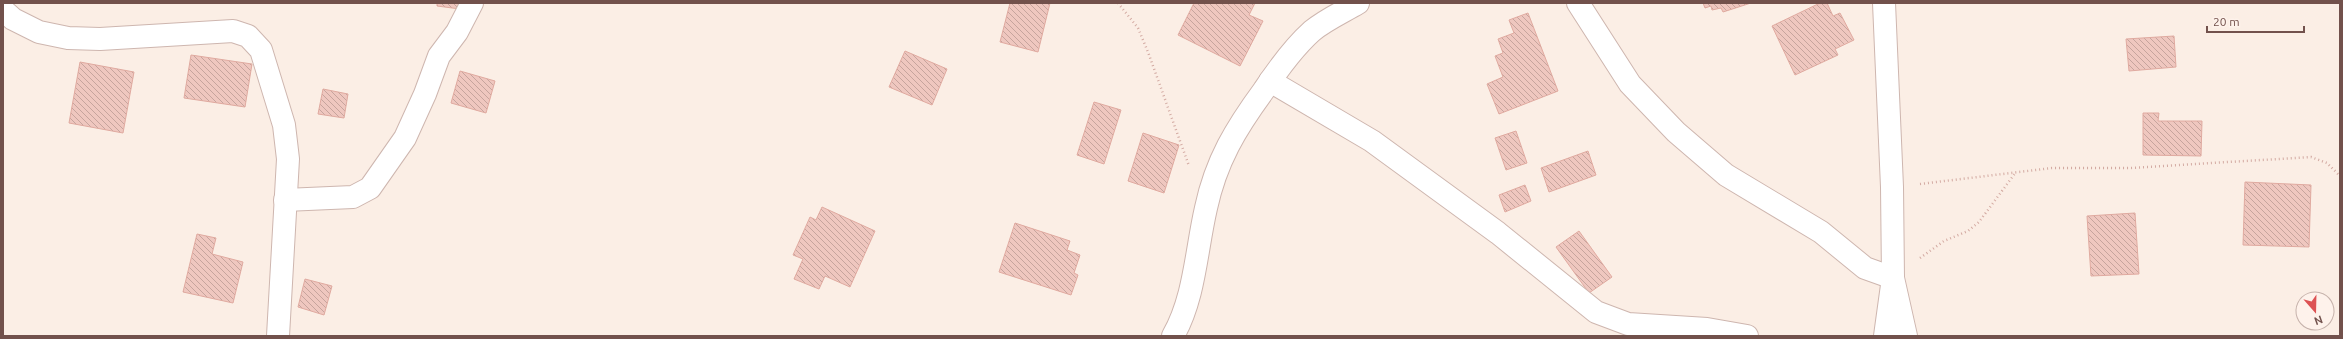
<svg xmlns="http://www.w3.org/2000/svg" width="2343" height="339" viewBox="0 0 2343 339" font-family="Ubuntu,sans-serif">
  <defs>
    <pattern id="building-back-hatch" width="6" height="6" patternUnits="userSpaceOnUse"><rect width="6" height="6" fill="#efc7bf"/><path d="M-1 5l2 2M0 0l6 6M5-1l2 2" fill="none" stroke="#c6a49d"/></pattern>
  </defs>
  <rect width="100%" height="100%" fill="#fbeee5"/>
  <g fill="url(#building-back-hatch)" stroke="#e0aaa0">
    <polygon points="437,3 461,3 460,9 437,6"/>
    <polygon points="1010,3 1050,3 1038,52 1000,42"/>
    <polygon points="1194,3 1255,3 1249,15 1263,21 1240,66 1178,35"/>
    <polygon points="1703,3 1751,3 1723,12 1721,8 1712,10 1711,6 1705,8"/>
    <polygon points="1820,3 1827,3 1833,16 1840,13 1854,40 1835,49 1838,55 1795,75 1772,26"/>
    <polygon points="1528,13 1558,91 1499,114 1487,84 1503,77 1495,56 1503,53 1498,39 1514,33 1509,20"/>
    <polygon points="2174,36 2176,67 2129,71 2126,39"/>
    <polygon points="905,51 947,69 932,105 889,87"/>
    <polygon points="191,55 252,64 245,107 184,98"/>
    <polygon points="80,62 134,72 123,133 69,123"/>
    <polygon points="460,71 495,81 486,113 451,103"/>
    <polygon points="323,89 348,94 344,118 318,114"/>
    <polygon points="1094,102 1121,110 1104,164 1077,155"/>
    <polygon points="2143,113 2159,113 2158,121 2202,121 2201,156 2143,155"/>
    <polygon points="1516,131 1527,163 1506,170 1495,138"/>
    <polygon points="1143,133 1179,145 1164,193 1128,181"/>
    <polygon points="1588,151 1596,175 1549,192 1541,168"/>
    <polygon points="2245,182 2311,185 2309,247 2243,245"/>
    <polygon points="1525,185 1531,201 1505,212 1499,195"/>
    <polygon points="822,207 875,231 850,287 825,276 819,289 794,279 803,259 793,255 810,217 816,220"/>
    <polygon points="2135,213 2139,274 2091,276 2087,216"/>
    <polygon points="1015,223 1070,241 1067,250 1080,255 1074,273 1078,275 1071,295 999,272"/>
    <polygon points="1579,231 1612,277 1589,293 1556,247"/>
    <polygon points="197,234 216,238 212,254 243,262 233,303 183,292"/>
    <polygon points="305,279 332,286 324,315 298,307"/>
  </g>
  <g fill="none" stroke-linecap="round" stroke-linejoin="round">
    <defs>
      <g id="street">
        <polyline points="1578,3 1630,84 1676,132 1726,175 1821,232 1865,268 1893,278 1906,336"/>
        <polyline points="1884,3 1892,187 1893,278 1885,336"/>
        <polyline points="3,10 13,19 39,32 68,38 100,39 233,31 248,36 261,50 284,125 288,159 278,336"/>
        <polyline points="1270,81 1372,141 1498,233 1596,312 1628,324 1707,329 1747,336"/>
        <polyline points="285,200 353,197 370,188 405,138 425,94 439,56 457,32 472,3"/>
        <path d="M1173 336C1195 297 1196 251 1206 208 1216 161 1236 128 1264 90 1278 69 1293 48 1312 31 1325 20 1343 12 1358 3"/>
      </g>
    </defs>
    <use href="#street" stroke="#ceb6af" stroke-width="24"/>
    <g stroke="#d3aaa2" stroke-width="2.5" stroke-dasharray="1 3" stroke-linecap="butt">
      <polyline points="1118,3 1138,28 1148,52 1189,166"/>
      <polyline points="1920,184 2052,168 2130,168 2311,157 2327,163 2340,176"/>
      <polyline points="1920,258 1944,241 1968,231 1979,222 2016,172"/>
    </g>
    <use href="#street" stroke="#fff" stroke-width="22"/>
  </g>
  <rect width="2343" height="339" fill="none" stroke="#72514c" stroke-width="8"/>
  <g transform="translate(2315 311) rotate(160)"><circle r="19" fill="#fef2eb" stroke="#c6b2ab"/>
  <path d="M0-3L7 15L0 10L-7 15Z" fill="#dd5253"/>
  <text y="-6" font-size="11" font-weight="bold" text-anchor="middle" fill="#72514c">N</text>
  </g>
  <path d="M2207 26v6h97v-6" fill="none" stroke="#72514c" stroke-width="2"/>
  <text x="2213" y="26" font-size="12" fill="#72514c" stroke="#fef2eb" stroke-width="3" paint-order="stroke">20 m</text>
</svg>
